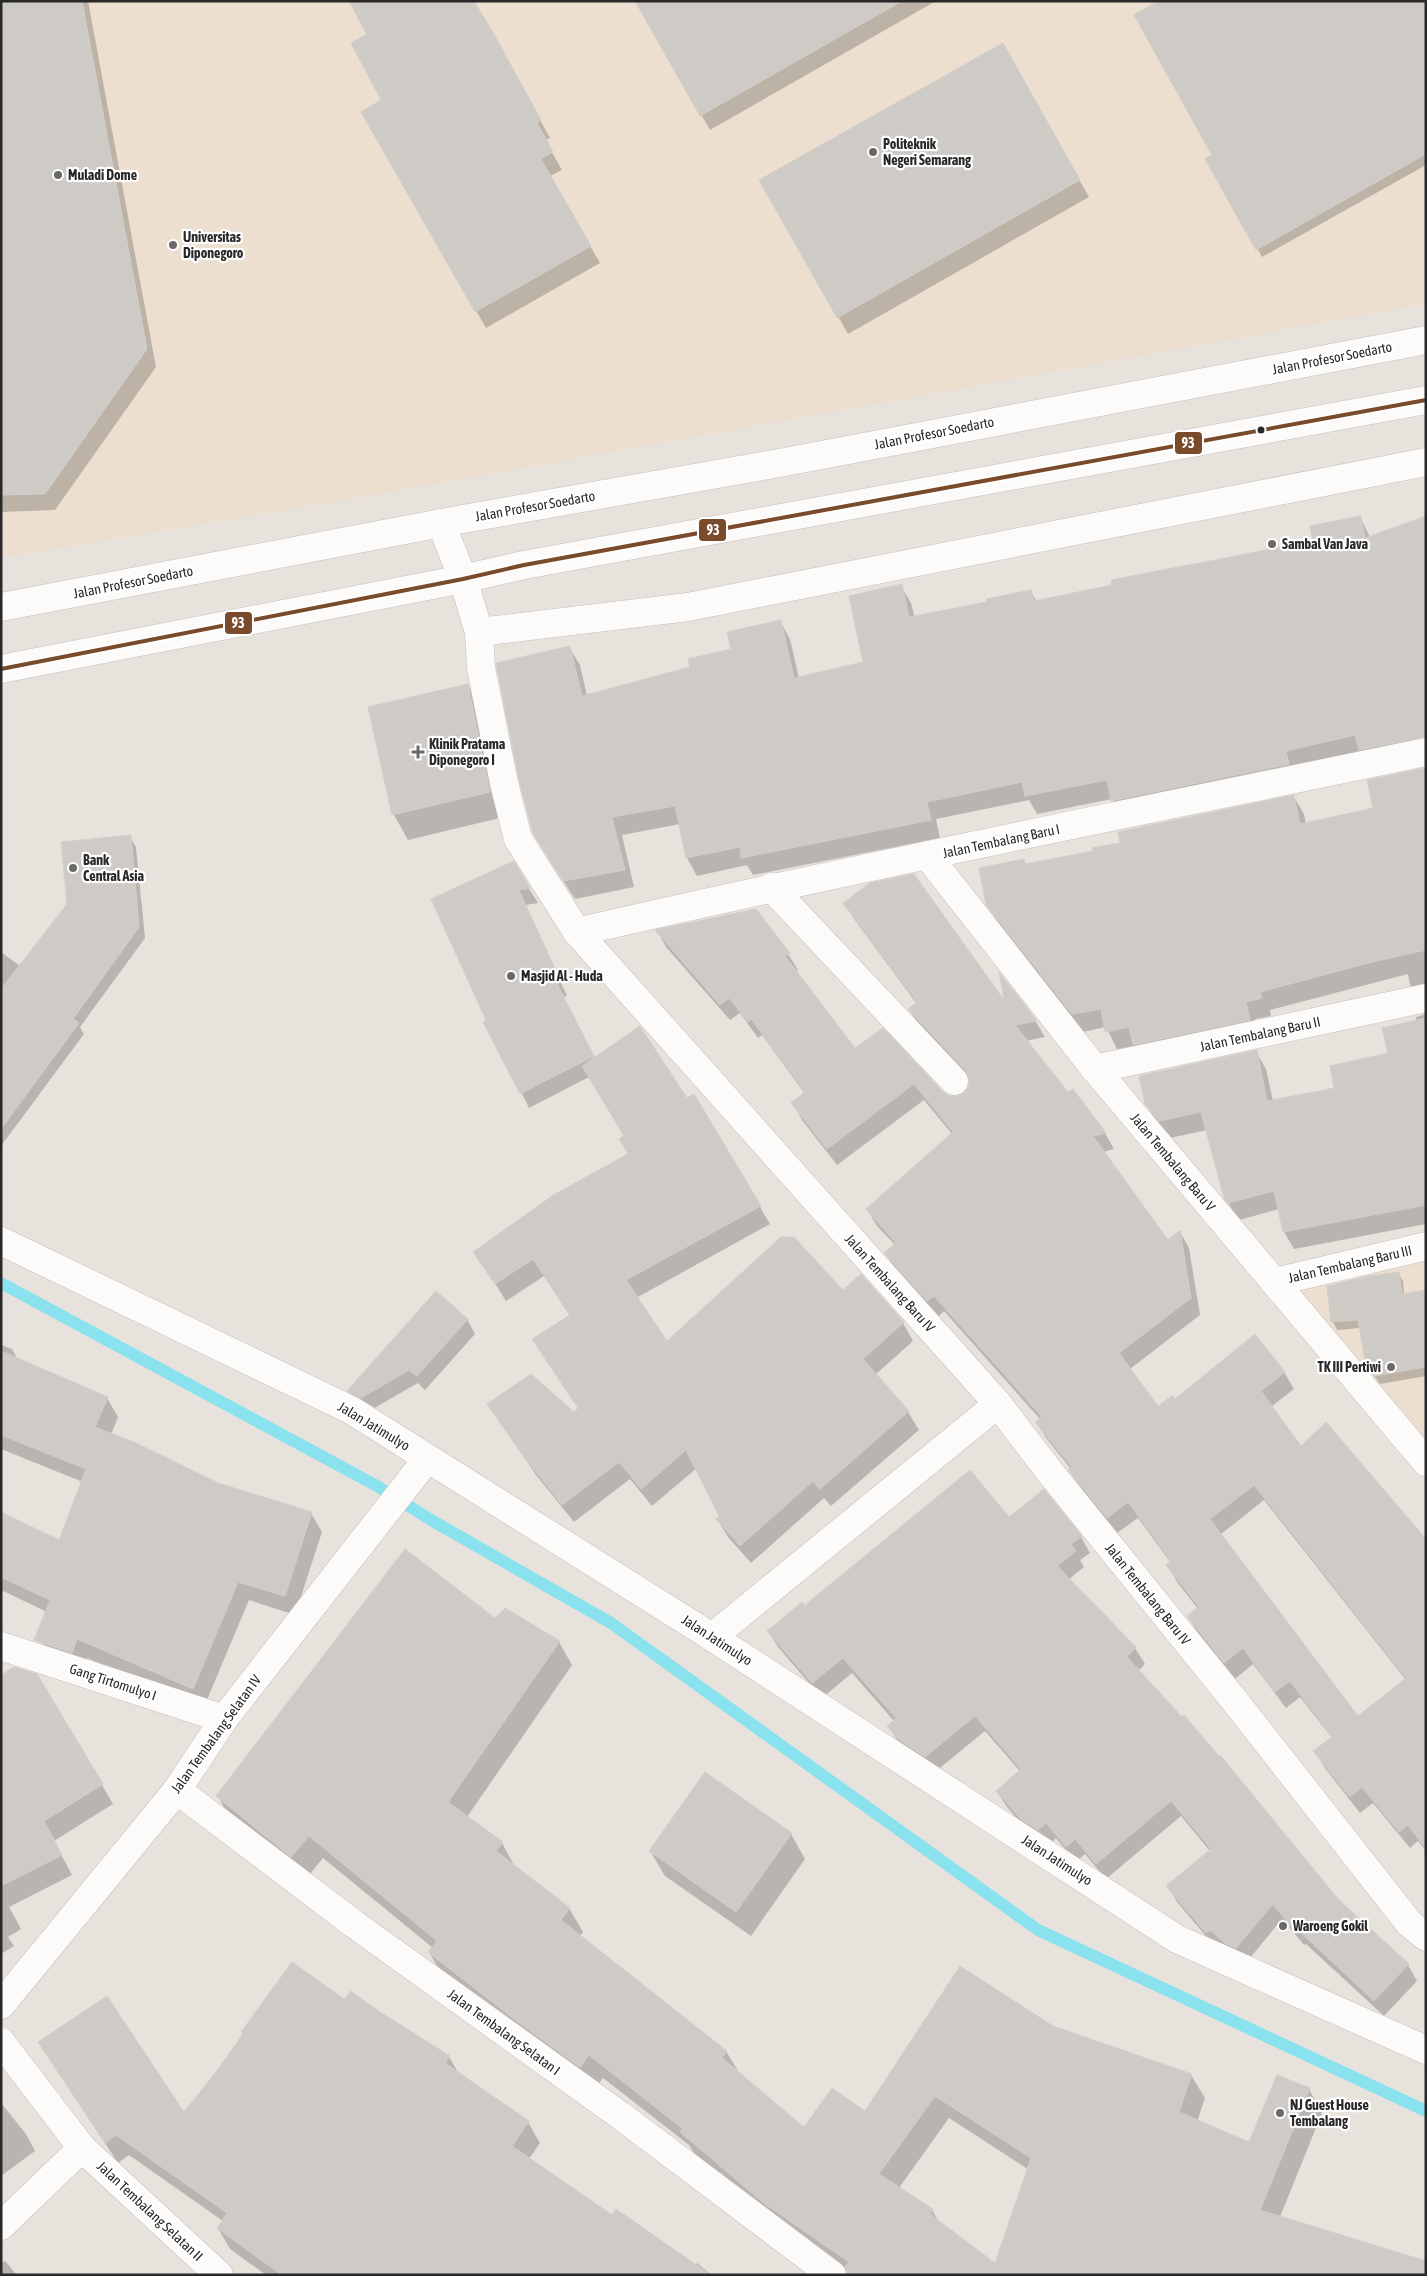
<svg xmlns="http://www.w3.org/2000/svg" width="1427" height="2276" viewBox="0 0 1427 2276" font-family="'Asap Condensed',sans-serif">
  <rect width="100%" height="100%" fill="#e8e2dc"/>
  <g fill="#ecdfd0">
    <polygon points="1,1 1426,1 1426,304 408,489 1,558"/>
    <polygon points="1426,1255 1426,1447 1286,1287"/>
  </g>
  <g fill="#0003" fill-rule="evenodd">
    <polygon points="1,1 88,1 156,367 55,510 1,512"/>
    <polygon points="349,1 469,1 504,54 550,138 545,140 562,170 550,176 600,263 486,328 363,112 383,101 367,35"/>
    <polygon points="637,1 936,1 710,130"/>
    <polygon points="1426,1 1426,165 1262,257 1207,159"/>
    <polygon points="1002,45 1089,197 848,334 761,181"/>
    <polygon points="1360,517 1370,537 1426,518 1426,756 1122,818 1112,799 1037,814 1029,800 936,819 940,838 753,875 747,865 697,876 687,858 680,824 622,835 634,887 575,899 544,851 569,647 580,665 587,696 691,668 733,650 780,621 790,639 799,678 865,663 901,586 911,603 915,618 988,603 1031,591 1037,602 1315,542"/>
    <polygon points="468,685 482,710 504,817 408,840 394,815 369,708"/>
    <polygon points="1426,769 1426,1002 1420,1003 1410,985 1408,974 1270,1010 1271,1016 1255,1019 1259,1037 1144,1062 1134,1046 1117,1049 1106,1027 1083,1032 998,923 987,904 1024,861 1026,865 1095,852 1294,797 1304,814 1306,824 1375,809"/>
    <polygon points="130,837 136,847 145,938 80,1027 84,1034 1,1146 1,952 20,966"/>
    <polygon points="513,863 538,903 526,905 567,996 563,997 595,1058 687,1099 694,1095 770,1224 636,1298 667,1343 843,1291 903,1323 913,1341 875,1375 908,1412 919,1430 831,1506 824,1498 751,1563 728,1537 717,1519 721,1516 697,1468 652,1506 630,1479 574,1522 536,1475 489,1404 574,1413 579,1409 570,1316 544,1276 506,1301 475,1252 629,1154 625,1136 589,1077 529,1108 487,1021"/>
    <path d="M845 903 1006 1005 1001 976 1036 1022 1045 1037 1026 1041 1068 1094 1072 1090 1105 1133 1114 1149 1103 1152 1134 1196 1167 1242 1180 1232 1189 1248 1200 1315 1130 1369 1158 1408 1175 1401 1284 1372 1294 1389 1271 1407 1301 1448 1426 1541V1851L1418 1841 1410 1848 1373 1803 1360 1813 1325 1768 1315 1751 1332 1738 1300 1697 1286 1708 1253 1664 1235 1679 1198 1633 1188 1617 1198 1609 1177 1582 1168 1565 1171 1563 1138 1518 1117 1533 1080 1487 1070 1470 1071 1469 1046 1438 1037 1422 1040 1419 944 1311 938 1317 895 1270 886 1253 895 1245 877 1226 867 1209 952 1134 924 1100 837 1165 802 1120 793 1103 805 1094 762 1035 758 1038 740 1013 730 1020 666 947 657 931 788 954 798 970 795 972 855 1050 949 1097 957 1098 965 1094 970 1086V1081L919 1026 910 1010 917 1004 854 919ZM1264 1500 1406 1680 1358 1718 1220 1535Z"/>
    <polygon points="1426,1014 1426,1224 1294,1249 1284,1232 1279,1209 1239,1220 1236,1216 1225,1197 1207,1130 1170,1138 1156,1121 1146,1103 1256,1052 1266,1069 1273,1101 1336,1089 1389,1054 1416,1022 1416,1017"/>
    <polygon points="1398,1273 1403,1281 1404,1295 1426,1291 1426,1376 1380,1384 1367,1366 1360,1328 1337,1330 1333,1322 1328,1287"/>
    <polygon points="467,1319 475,1334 425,1390 418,1383 369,1411 357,1405 349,1391"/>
    <polygon points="1,1345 12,1349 18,1360 107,1398 118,1417 111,1435 217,1484 311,1513 322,1532 295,1615 249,1600 204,1707 87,1658 83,1669 49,1653 38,1634 47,1612 1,1590 1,1513 60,1541 83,1482 1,1449"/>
    <polygon points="1044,1491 1081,1537 1090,1553 1080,1560 1084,1567 1068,1580 1135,1648 1145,1664 1138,1671 1338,1901 1408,1965 1417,1981 1384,2016 1306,1944 1304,1945 1282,1919 1245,1964 1216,1948 1177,1902 1168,1886 1210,1851 1181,1816 1106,1879 1085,1854 1076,1862 1056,1838 1048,1846 1031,1835 1007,1807 997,1792 1020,1771 985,1731 935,1772 898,1742 889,1726 894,1721 852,1673 822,1698 778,1647 768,1631 805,1607 1009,1519"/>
    <path d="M495 1619 559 1642 572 1665 467 1817 502 1843 515 1867 569 1908 583 1932 580 1936 726 2051 741 2076 804 2129 865 2113 1052 2027 1191 2075 1205 2098 1197 2122 1249 2144 1309 2089 1322 2113 1280 2217 1387 2251 848 2275 780 2228 696 2156 689 2145 603 2078 594 2090 443 1976 429 1952 433 1948 323 1858 305 1880 231 1820 218 1796ZM949 2118 1029 2170 996 2265 939 2222 932 2210 899 2188Z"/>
    <polygon points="1,1728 102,1785 113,1804 54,1841 72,1875 9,1907 21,1929 8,1937 14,1946 1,1954"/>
    <polygon points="791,1834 805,1859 751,1936 665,1876 650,1851"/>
    <polygon points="345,2001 376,2011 449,2057 459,2074 528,2122 540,2143 529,2159 612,2217 695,2265 697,2263 712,2275 266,2275 230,2249 218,2228 223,2221 129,2155 118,2163 39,2042 184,2114"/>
    <polygon points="1,2103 26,2134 35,2151 1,2176"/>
    <polygon points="5,2261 17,2275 1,2275 1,2264"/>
  </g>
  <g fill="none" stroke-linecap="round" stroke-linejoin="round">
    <polyline stroke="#8ae2ef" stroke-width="12" points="1,1283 377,1486 431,1520 611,1623 1038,1930 1426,2111"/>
  </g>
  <g fill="#cecac6" stroke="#d2cec9" fill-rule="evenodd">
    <polygon points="1,1 82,1 147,349 45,494 1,495"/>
    <polygon points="349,1 474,1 495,36 541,120 537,123 553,152 541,159 591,246 475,312 361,112 381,100 351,43 367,34"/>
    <polygon points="635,1 902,1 700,116"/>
    <polygon points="1158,1 1426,1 1426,154 1256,250 1205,159 1212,155 1134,15"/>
    <polygon points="1003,43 1080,180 837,318 759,180"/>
    <polygon points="1361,516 1365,538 1426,516 1426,737 1359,750 1355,735 1286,751 1289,764 1111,801 1107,780 1025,796 1022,782 927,802 931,820 741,858 740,847 686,858 675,806 612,817 625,870 563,881 533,833 519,780 496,663 570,646 582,696 690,667 688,659 731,649 727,632 781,620 794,678 863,662 849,596 902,584 909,617 987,602 986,599 1031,590 1034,601 1112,585 1111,580 1313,541 1310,526"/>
    <polygon points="468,684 490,792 392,815 368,707"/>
    <polygon points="1426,768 1426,950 1368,963 1260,992 1262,998 1246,1002 1250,1020 1133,1045 1129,1027 1105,1032 1101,1009 1072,1014 986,905 979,868 1024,859 1025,864 1093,851 1092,848 1120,843 1118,832 1294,795 1300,824 1373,808 1367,780"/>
    <polygon points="131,835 139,927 73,1019 79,1023 1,1129 1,989 67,904 61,842"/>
    <polygon points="514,861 530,888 519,890 560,980 556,982 594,1056 520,1094 483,1022 486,1020 431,899"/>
    <path d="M914 874 1004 1000 999 972 1037 1021 1015 1025 1068 1092 1073 1089 1106 1133 1093 1136 1168 1240 1180 1230 1191 1298 1119 1353 1158 1406 1173 1395 1175 1399 1255 1334 1285 1372 1261 1391 1301 1446 1326 1422 1426 1539V1849L1408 1825 1399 1832 1362 1787 1350 1797 1313 1751 1332 1737 1290 1681 1275 1692 1243 1648 1224 1663 1187 1616 1199 1607 1166 1565 1171 1561 1128 1502 1107 1518 1068 1470 1072 1467 1035 1422 1042 1417 934 1296 927 1301 884 1253 896 1243 866 1209 953 1132 914 1084 827 1149 791 1103 805 1092 751 1019 748 1022 729 998 720 1005 655 930 756 909 790 953 785 956 855 1048 883 1028 943 1092 949 1096H957L964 1093 969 1086V1078L966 1071 908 1009 917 1002 843 903 870 883ZM1254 1485 1406 1678 1358 1716 1210 1519Z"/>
    <polygon points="1426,1018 1426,1205 1283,1232 1274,1191 1228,1203 1224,1198 1201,1112 1159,1121 1145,1104 1139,1076 1257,1050 1267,1101 1334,1088 1330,1066 1388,1053 1382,1028"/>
    <polygon points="640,1026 687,1098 694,1094 761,1206 626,1280 667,1341 781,1237 794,1237 843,1290 861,1274 904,1322 863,1359 909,1411 820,1489 813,1481 740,1546 716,1519 719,1516 686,1450 641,1489 619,1462 562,1505 524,1457 487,1404 531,1374 574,1412 578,1408 532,1339 570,1315 533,1259 495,1284 473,1252 555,1194 628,1154 619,1139 624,1136 582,1066"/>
    <polygon points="1399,1272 1402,1294 1426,1290 1426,1367 1374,1376 1366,1366 1358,1320 1331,1322 1327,1286 1369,1276"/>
    <polygon points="436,1291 468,1319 417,1376 409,1370 361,1398 347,1391"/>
    <polygon points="1,1351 108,1397 95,1427 136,1443 218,1483 312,1512 285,1596 238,1582 193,1689 77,1639 72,1653 34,1640 50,1600 1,1577 1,1512 59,1540 86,1469 1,1435"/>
    <polygon points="970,1470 1009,1517 1044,1489 1082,1536 1071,1544 1076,1551 1057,1566 1136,1647 1127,1657 1182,1717 1184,1715 1219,1756 1220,1755 1339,1900 1409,1964 1374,2001 1296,1928 1294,1930 1273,1904 1236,1948 1226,1944 1210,1930 1206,1933 1166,1886 1211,1849 1171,1801 1096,1864 1075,1839 1066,1847 1046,1823 1038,1830 1021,1819 996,1791 1021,1769 975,1716 925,1757 898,1739 887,1726 896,1718 843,1658 812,1683 767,1631 802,1602 805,1605"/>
    <path d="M405 1549 495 1618 505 1608 560 1641 448 1802 503 1842 496 1851 570 1908 561 1920 727 2051 722 2058 804 2127 832 2088 865 2111 960 1966 1053 2026 1192 2074 1179 2112 1249 2142 1277 2075 1310 2088 1260 2210 1426 2261V2275H847L845 2267 849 2262 765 2204 680 2132 683 2129 589 2055 580 2067 515 2020 428 1952 437 1941 309 1836 291 1857 216 1796ZM935 2096 1031 2158 995 2263 930 2214 933 2209 879 2174Z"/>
    <polygon points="14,1667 37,1674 103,1784 44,1821 62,1855 1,1886 1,1675"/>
    <polygon points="705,1772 792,1833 736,1912 649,1851"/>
    <polygon points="292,1962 344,1999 351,1991 377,2010 450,2056 445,2063 529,2121 512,2146 612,2215 616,2209 711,2275 282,2275 217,2228 227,2213 116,2135 105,2143 38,2042 107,1996 184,2112 216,2072 243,2034 241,2032"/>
  </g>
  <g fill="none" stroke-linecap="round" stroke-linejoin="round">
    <defs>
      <g id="street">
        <polyline points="441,523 463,579 479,632 481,668 504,783 518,839 577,932 998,1404 1049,1471 1234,1700 1409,1923 1426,1937"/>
        <polyline points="479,632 688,607 1426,462"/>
        <polyline points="928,856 1095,1069 1426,1462"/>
        <polyline points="771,887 954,1081"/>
        <path d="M577 932C859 867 1143 811 1426 752"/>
        <polyline points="1095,1069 1426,998"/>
        <polyline points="1275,1282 1426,1246"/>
        <polyline points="712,1637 998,1404"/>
        <polyline points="1,1646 224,1719"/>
        <polyline points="177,1790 354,1924 621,2116 832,2275"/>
        <polyline points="1,2005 177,1790 224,1719 427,1459"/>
        <polyline points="1,2042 82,2148 1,2226"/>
        <polyline points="82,2148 219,2275"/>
      </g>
      <g id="secondary">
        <polyline points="1,607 452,521 785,462 1426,340"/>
        <polyline points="1,669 463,579 524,565 1426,400"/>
        <polyline points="1,1241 351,1410 712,1637 1177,1939 1426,2050"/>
      </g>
    </defs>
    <use href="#street" stroke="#c0bfbf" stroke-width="29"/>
    <use href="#secondary" stroke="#c0bfbf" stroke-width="29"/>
    <use href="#street" stroke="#fcfbfa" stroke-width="28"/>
    <use href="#secondary" stroke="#fcfbfa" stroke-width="28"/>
    <defs>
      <polyline id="bus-1" points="1,669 463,579 524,565 1426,400"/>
    </defs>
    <use href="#bus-1" stroke="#fff" stroke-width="8"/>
    <use href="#bus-1" stroke="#7a4b2a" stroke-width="4"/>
  </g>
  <g fill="#6b6967" stroke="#fff" stroke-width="2">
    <circle cx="873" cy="152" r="5"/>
    <circle cx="58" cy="175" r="5"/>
    <circle cx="173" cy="245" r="5"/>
    <circle cx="1272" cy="544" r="5"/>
    <path d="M415.5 744.5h5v5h5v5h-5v5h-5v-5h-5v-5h5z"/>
    <circle cx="73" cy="868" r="5"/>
    <circle cx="511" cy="976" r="5"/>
    <circle cx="1391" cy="1367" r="5"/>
    <circle cx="1283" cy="1926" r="5"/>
    <circle cx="1280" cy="2113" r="5"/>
  </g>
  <circle fill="#282828" stroke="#fff" stroke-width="2" cx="1261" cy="430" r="4.5"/>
  <g text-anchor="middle" stroke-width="4.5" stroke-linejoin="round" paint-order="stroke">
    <g font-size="14" font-weight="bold" fill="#282828" stroke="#fff" text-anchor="start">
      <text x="883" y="149">Politeknik<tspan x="883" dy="16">Negeri Semarang</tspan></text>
      <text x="68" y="180">Muladi Dome</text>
      <text x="183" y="242">Universitas<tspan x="183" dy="16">Diponegoro</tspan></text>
      <text x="1282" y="549">Sambal Van Java</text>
      <text x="429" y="749">Klinik Pratama<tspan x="429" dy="16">Diponegoro I</tspan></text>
      <text x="83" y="865">Bank<tspan x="83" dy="16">Central Asia</tspan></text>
      <text x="521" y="981">Masjid Al - Huda</text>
      <text x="1381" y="1372" text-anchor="end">TK III Pertiwi</text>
      <text x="1293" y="1931">Waroeng Gokil</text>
      <text x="1290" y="2110">NJ Guest House<tspan x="1290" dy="16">Tembalang</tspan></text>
    </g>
    <g font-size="14" fill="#282828" stroke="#fff">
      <text transform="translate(1332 358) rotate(-11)" y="5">Jalan Profesor Soedarto</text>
      <text transform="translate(934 433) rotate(-11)" y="5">Jalan Profesor Soedarto</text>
      <text transform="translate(535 506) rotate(-10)" y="5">Jalan Profesor Soedarto</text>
      <text transform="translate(133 582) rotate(-11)" y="5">Jalan Profesor Soedarto</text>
      <text transform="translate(1001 841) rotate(-12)" y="5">Jalan Tembalang Baru I</text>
      <text transform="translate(1260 1034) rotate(-12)" y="5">Jalan Tembalang Baru II</text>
      <text transform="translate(1173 1162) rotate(50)" y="5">Jalan Tembalang Baru V</text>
      <text transform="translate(1350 1264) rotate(-13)" y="5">Jalan Tembalang Baru III</text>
      <text transform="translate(890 1283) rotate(48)" y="5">Jalan Tembalang Baru IV</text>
      <text transform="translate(374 1426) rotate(31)" y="5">Jalan Jatimulyo</text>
      <text transform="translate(1148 1594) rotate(51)" y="5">Jalan Tembalang Baru IV</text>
      <text transform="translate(717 1640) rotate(33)" y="5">Jalan Jatimulyo</text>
      <text transform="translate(113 1682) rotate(18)" y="5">Gang Tirtomulyo I</text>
      <text transform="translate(216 1734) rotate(-54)" y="5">Jalan Tembalang Selatan IV</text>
      <text transform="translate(1057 1860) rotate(33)" y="5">Jalan Jatimulyo</text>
      <text transform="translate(504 2032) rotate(36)" y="5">Jalan Tembalang Selatan I</text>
      <text transform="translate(150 2211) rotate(43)" y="5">Jalan Tembalang Selatan II</text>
    </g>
  </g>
  <g stroke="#fff" stroke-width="2">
    <rect x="1174" y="431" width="29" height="24" rx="5" fill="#7a4b2a"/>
    <rect x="698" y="518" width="29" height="24" rx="5" fill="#7a4b2a"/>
    <rect x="224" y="611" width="29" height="24" rx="5" fill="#7a4b2a"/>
  </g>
  <g font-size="14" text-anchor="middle" font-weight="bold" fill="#fff">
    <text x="1188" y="448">93</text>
    <text x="713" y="535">93</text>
    <text x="238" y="628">93</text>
  </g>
  <rect width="1427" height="2276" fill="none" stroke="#282828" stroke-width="5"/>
</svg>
